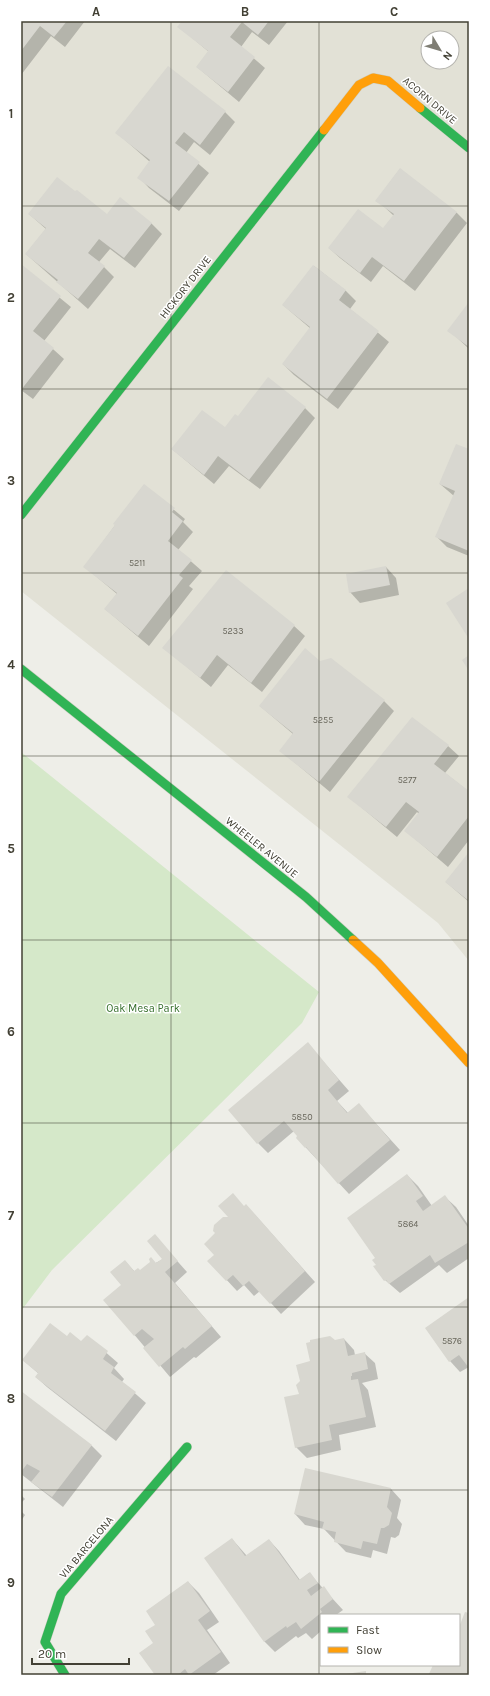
<svg xmlns="http://www.w3.org/2000/svg" width="490" height="1696" viewBox="0 0 490 1696" font-family="Karla,sans-serif">
  <rect width="100%" height="100%" fill="#eeeee8"/>
  <path fill="#e2e1d6" fill-rule="evenodd" d="M21 21H469V961L438 923 21 591ZM428 38H452V62H428Z"/>
  <polygon fill="#d5e8c9" points="21,752 319,992 302,1023 52,1270 21,1311"/>
  <g fill="#0003">
    <polygon points="21,21 85,21 65,47 51,36 21,75"/>
    <polygon points="183,21 288,21 269,45 252,32 241,47 265,68 239,102 197,67 209,52 179,27"/>
    <polygon points="225,112 235,122 210,155 194,142 186,153 209,173 179,211 149,188 139,177 150,162 117,133"/>
    <polygon points="400,169 457,213 467,223 415,291 383,266 371,282 340,258 329,248 383,230 394,216 377,200"/>
    <polygon points="29,214 107,215 151,223 162,234 135,268 110,249 99,262 114,277 88,309 26,254 46,229"/>
    <polygon points="21,266 71,307 44,341 64,359 33,399 21,390"/>
    <polygon points="314,266 346,291 356,301 350,309 389,342 338,409 294,375 283,364 311,329 283,305"/>
    <polygon points="469,304 469,349 449,330"/>
    <polygon points="305,408 315,418 260,489 229,466 214,484 172,449 225,429 238,417"/>
    <polygon points="469,450 469,556 447,547 437,537 454,496 440,484"/>
    <polygon points="144,485 185,519 183,522 193,532 178,550 202,571 189,586 193,589 149,646 105,609 117,594 85,567"/>
    <polygon points="386,567 396,578 399,595 360,603 350,592"/>
    <polygon points="294,626 305,636 262,692 228,665 211,687 163,647"/>
    <polygon points="320,662 384,701 394,711 330,792 281,751 293,734 260,706"/>
    <polygon points="448,746 459,756 445,773 469,792 469,840 448,867 406,831 419,814 417,812 397,837 349,797"/>
    <polygon points="469,854 469,902 446,882"/>
    <polygon points="308,1044 349,1091 337,1101 348,1113 359,1105 400,1150 349,1194 297,1138 299,1136 294,1131 268,1153 258,1143"/>
    <polygon points="407,1175 418,1186 432,1206 445,1197 456,1207 469,1226 469,1258 447,1273 439,1265 400,1293 385,1280 377,1265 376,1259"/>
    <polygon points="245,1207 256,1216 315,1282 281,1314 260,1291 254,1296 244,1285 237,1291 209,1261 215,1255 230,1218"/>
    <polygon points="155,1236 187,1272 175,1283 221,1337 196,1358 194,1357 170,1377 105,1300 122,1285 125,1261 135,1272 141,1271 163,1259"/>
    <polygon points="469,1298 469,1367 460,1372 450,1361"/>
    <polygon points="87,1336 118,1363 114,1368 124,1379 122,1382 146,1403 116,1441 47,1387 36,1377 39,1374 23,1360 67,1338 82,1343"/>
    <polygon points="344,1339 354,1350 355,1355 364,1353 375,1363 378,1379 362,1383 368,1390 376,1427 339,1435 341,1450 307,1458 296,1447 300,1395 312,1362 335,1341"/>
    <polygon points="21,1393 92,1446 102,1456 63,1507 21,1474"/>
    <polygon points="391,1489 401,1500 397,1518 402,1524 399,1535 395,1538 391,1537 387,1554 373,1550 371,1558 346,1552 324,1529 305,1525 295,1514"/>
    <polygon points="21,1495 25,1499 21,1503"/>
    <polygon points="21,1511 25,1515 21,1521"/>
    <polygon points="232,1539 247,1556 269,1540 279,1551 300,1580 309,1573 343,1610 336,1615 321,1615 321,1631 312,1639 306,1633 298,1638 296,1636 275,1652 264,1641"/>
    <polygon points="188,1582 199,1593 219,1622 207,1630 230,1663 213,1675 156,1675 155,1643 156,1625"/>
    <polygon points="469,1614 469,1675 431,1675 434,1665 459,1665 459,1630"/>
  </g>
  <g fill="#d8d7d0">
    <polygon points="21,21 67,21 54,37 40,26 21,51"/>
    <polygon points="182,21 269,21 258,35 242,22 230,37 255,57 228,92 196,67 208,51 177,27"/>
    <polygon points="168,66 226,111 200,145 184,132 175,143 200,162 169,201 137,178 150,160 115,133"/>
    <polygon points="400,168 457,212 404,281 372,257 360,273 328,248 358,209 383,228 394,214 375,201"/>
    <polygon points="57,177 75,191 77,190 107,214 120,197 152,223 124,258 99,239 88,253 105,266 78,299 56,282 58,280 25,254 46,228 28,214"/>
    <polygon points="21,264 61,296 33,331 54,348 21,390"/>
    <polygon points="313,265 346,290 339,300 379,331 327,399 282,364 310,327 282,305"/>
    <polygon points="469,302 469,347 447,331"/>
    <polygon points="268,377 306,407 249,480 218,456 204,475 171,449 202,410 225,427 235,414 238,416"/>
    <polygon points="456,444 469,449 469,551 435,537 455,491 439,484"/>
    <polygon points="144,484 175,508 172,512 183,521 168,541 192,560 179,575 183,578 138,636 104,609 117,593 83,567 115,525 113,524"/>
    <polygon points="386,566 390,585 349,593 346,574"/>
    <polygon points="226,570 295,625 251,683 217,655 200,678 162,648"/>
    <polygon points="469,588 469,639 446,603"/>
    <polygon points="305,648 320,661 331,658 385,700 319,782 279,751 293,733 259,706"/>
    <polygon points="469,655 469,671 462,660"/>
    <polygon points="412,717 449,745 434,764 469,791 469,816 437,857 404,831 419,812 406,802 386,827 347,797"/>
    <polygon points="469,852 469,901 445,882"/>
    <polygon points="308,1042 339,1080 328,1090 347,1113 359,1103 390,1140 338,1184 306,1147 305,1148 296,1138 297,1136 284,1121 257,1144 228,1110"/>
    <polygon points="407,1174 423,1196 416,1201 423,1211 445,1195 469,1229 469,1242 435,1263 430,1255 389,1284 386,1280 384,1281 373,1266 376,1265 372,1260 375,1258 347,1218"/>
    <polygon points="233,1193 244,1206 246,1204 305,1271 270,1304 249,1281 243,1286 233,1275 226,1281 207,1261 214,1255 204,1244 215,1233 213,1231 214,1225 223,1217 228,1217 218,1206"/>
    <polygon points="155,1234 178,1261 165,1272 212,1326 185,1349 183,1347 159,1367 143,1348 154,1339 142,1329 134,1336 103,1300 121,1285 110,1272 125,1260 134,1271 138,1268 140,1270 150,1262 149,1259 151,1257 156,1263 162,1259 147,1241"/>
    <polygon points="469,1297 469,1368 459,1355 449,1362 425,1328"/>
    <polygon points="50,1323 67,1336 70,1332 81,1341 87,1335 108,1351 103,1359 114,1367 111,1373 136,1392 105,1431 35,1377 38,1373 22,1360"/>
    <polygon points="330,1336 335,1340 344,1338 348,1356 365,1352 368,1369 352,1373 352,1376 351,1376 351,1380 358,1379 366,1417 329,1425 332,1440 295,1448 284,1397 299,1394 296,1385 300,1381 296,1365 310,1361 306,1343 310,1342 310,1340"/>
    <polygon points="21,1391 92,1445 52,1497 31,1482 40,1471 27,1464 21,1472"/>
    <polygon points="305,1468 391,1488 387,1507 392,1513 389,1525 384,1528 381,1528 377,1544 363,1541 361,1549 334,1542 336,1532 322,1529 324,1522 294,1514"/>
    <polygon points="232,1538 245,1556 269,1539 299,1580 310,1572 318,1583 307,1590 311,1596 324,1586 333,1599 320,1609 322,1612 301,1629 296,1622 287,1628 286,1626 264,1642 204,1558"/>
    <polygon points="188,1581 210,1611 198,1620 221,1652 189,1675 185,1669 178,1675 155,1675 139,1653 153,1643 145,1631 155,1625 146,1611"/>
    <polygon points="465,1612 469,1613 469,1675 429,1674 433,1665 459,1665 459,1627"/>
    <polygon points="366,1671 366,1675 346,1675 346,1674"/>
  </g>
  <g fill="none" stroke-linecap="round" stroke-linejoin="round">
    <defs>
      <g id="fast">
        <polyline points="420,108 469,148"/>
        <polyline points="21,515 324,130"/>
        <polyline points="21,669 306,897 353,940"/>
        <polyline points="65,1675 45,1642 61,1594 187,1447"/>
      </g>
      <g id="slow">
        <polyline points="324,130 359,85 373,78 388,81 420,108"/>
        <polyline points="353,940 378,963 469,1063"/>
      </g>
    </defs>
    <use href="#fast" stroke="#ccccbf" stroke-width="10"/>
    <use href="#slow" stroke="#ccccbf" stroke-width="10"/>
    <use href="#fast" stroke="#30b455" stroke-width="9"/>
    <use href="#slow" stroke="#ff9f0a" stroke-width="9"/>
  </g>
  <path fill="none" stroke="#434135" stroke-width="1" stroke-opacity="0.55" d="M171 21V1675M319 21V1675M21 206H469M21 389H469M21 573H469M21 756H469M21 940H469M21 1123H469M21 1307H469M21 1490H469"/>
  <g text-anchor="middle" stroke-width="3" stroke-linejoin="round" paint-order="stroke">
    <g font-size="9" fill="#69675c">
      <text x="137" y="566">5211</text>
      <text x="233" y="634">5233</text>
      <text x="323" y="723">5255</text>
      <text x="407" y="783">5277</text>
      <text x="302" y="1120">5850</text>
      <text x="408" y="1227">5864</text>
      <text x="452" y="1344">5876</text>
    </g>
    <g font-size="11" fill="#434135" stroke="#fff">
      <text transform="translate(430 100) rotate(40)" y="4">ACORN DRIVE</text>
      <text transform="translate(185 287) rotate(-52)" y="4">HICKORY DRIVE</text>
      <text transform="translate(262 847) rotate(39)" y="4">WHEELER AVENUE</text>
      <text transform="translate(86 1547) rotate(-50)" y="4">VIA BARCELONA</text>
    </g>
    <g font-size="11" fill="#37702d" stroke="#fff">
      <text x="143" y="1012">Oak Mesa Park</text>
    </g>
  </g>
  <rect width="490" height="1696" fill="none" stroke="#ffffff" stroke-width="44"/>
  <rect x="320" y="1614" width="140" height="52" fill="#ffffff" stroke="#b4b3ae"/>
  <rect x="328" y="1627" width="20" height="6" fill="#30b455" stroke="#b4b3ae"/>
  <text x="356" y="1634" font-size="12" fill="#434135">Fast</text>
  <rect x="328" y="1647" width="20" height="6" fill="#ff9f0a" stroke="#b4b3ae"/>
  <text x="356" y="1654" font-size="12" fill="#434135">Slow</text>
  <g transform="translate(440 50) rotate(128)"><circle r="19" fill="#ffffff" stroke="#b4b3ae"/>
  <path d="M0-3L7 15L0 10L-7 15Z" fill="#7f7e74"/>
  <text y="-6" font-size="11" font-weight="bold" text-anchor="middle" fill="#434135">N</text>
  </g>
  <path d="M32 1658v6h97v-6" fill="none" stroke="#434135" stroke-width="2"/>
  <text x="38" y="1658" font-size="12" fill="#434135" stroke="#ffffff" stroke-width="3" paint-order="stroke">20 m</text>
  <rect x="22" y="22" width="446" height="1652" fill="none" stroke="#434135" stroke-width="1.5"/>
  <g font-size="13" text-anchor="middle" font-weight="bold" fill="#434135">
    <text x="96" y="16">A</text>
    <text x="245" y="16">B</text>
    <text x="394" y="16">C</text>
    <text x="11" y="118">1</text>
    <text x="11" y="302">2</text>
    <text x="11" y="485">3</text>
    <text x="11" y="669">4</text>
    <text x="11" y="853">5</text>
    <text x="11" y="1036">6</text>
    <text x="11" y="1220">7</text>
    <text x="11" y="1403">8</text>
    <text x="11" y="1587">9</text>
  </g>
</svg>
